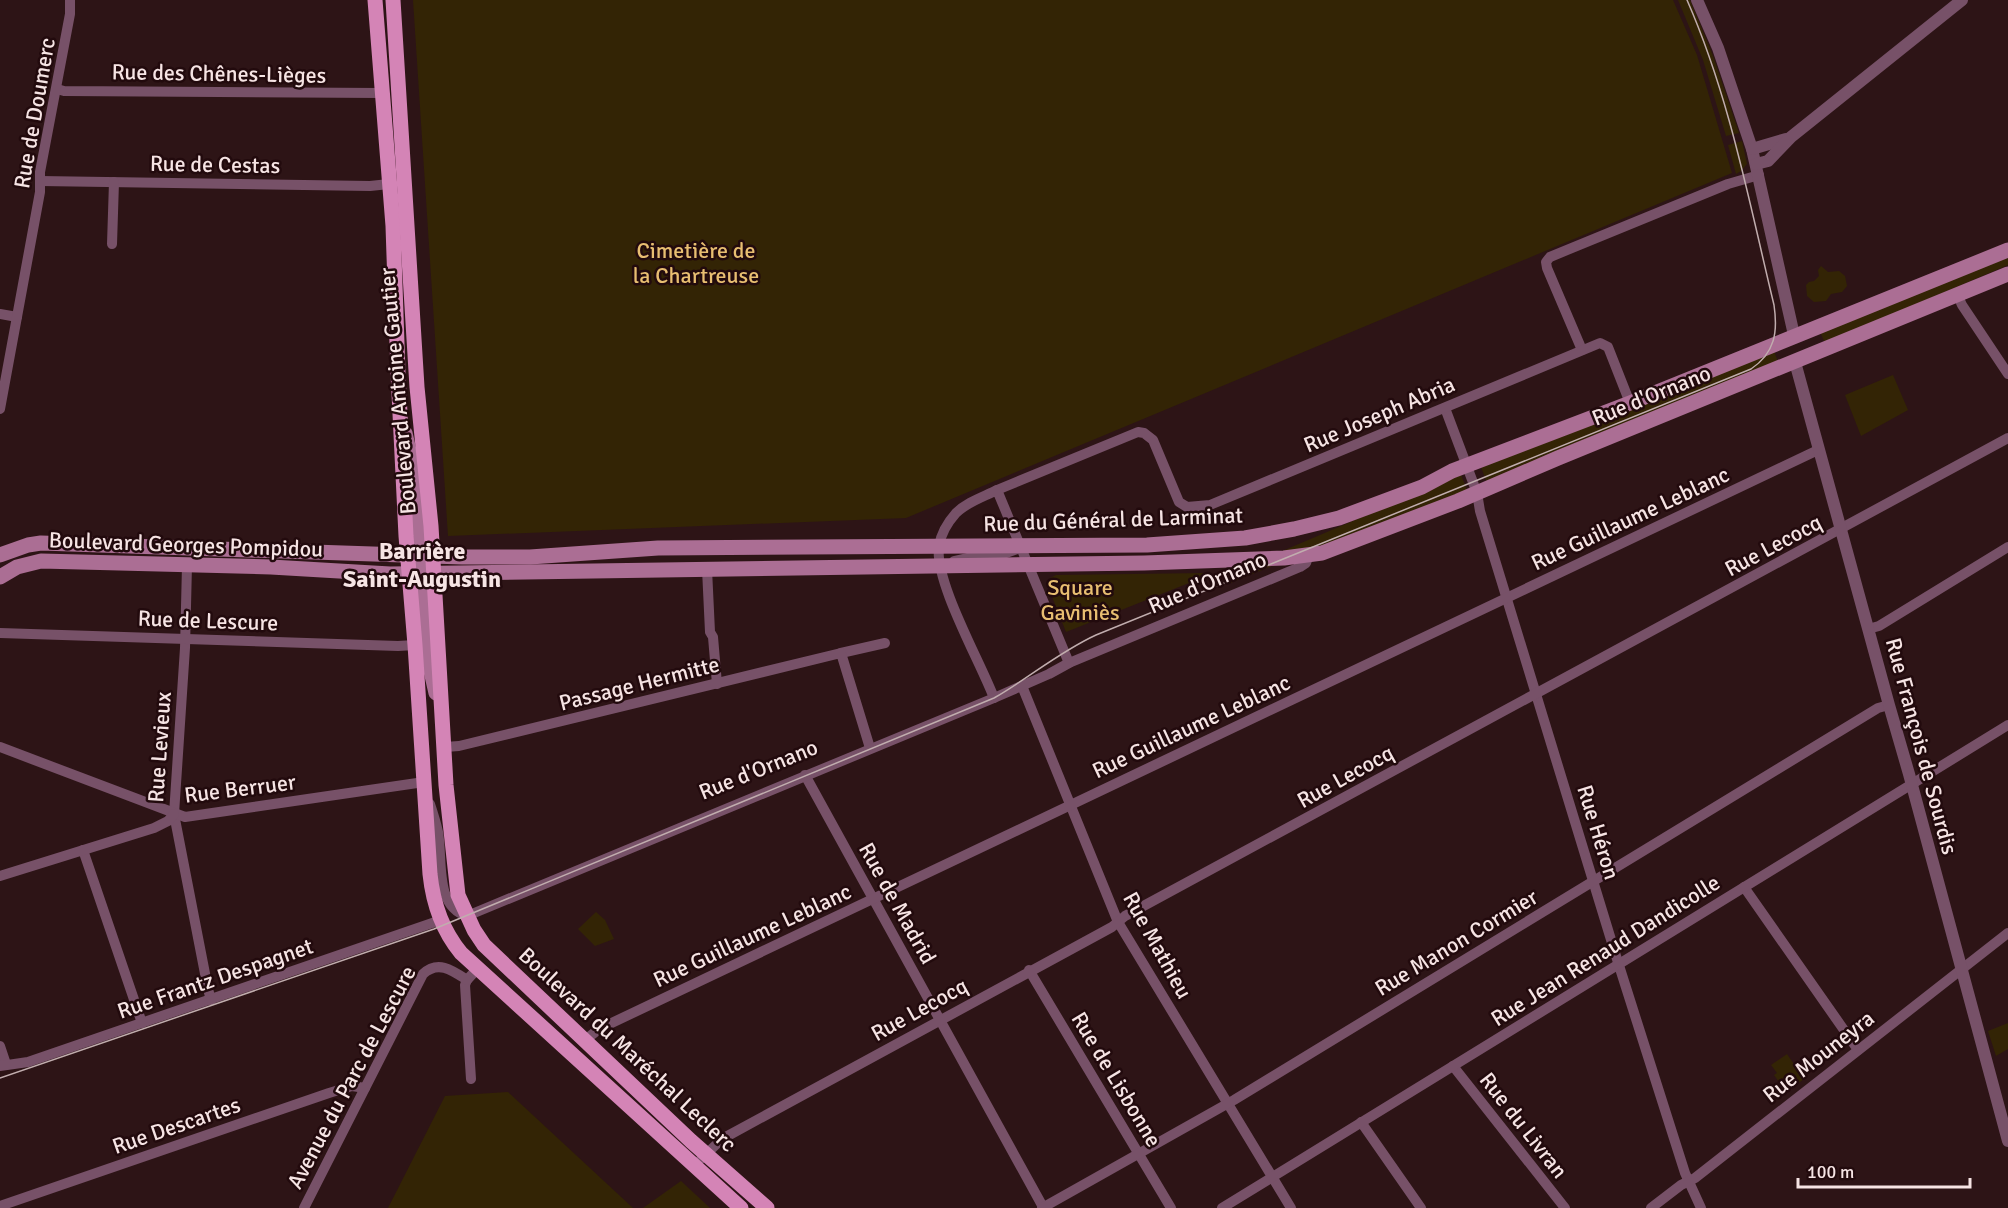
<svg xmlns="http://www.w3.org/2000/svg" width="2008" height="1208" viewBox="0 0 2008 1208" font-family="Signika,sans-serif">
  <rect width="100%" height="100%" fill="#2d1416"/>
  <g fill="#332405">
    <polygon points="413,0 1673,0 1697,55 1732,173 906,518 448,536"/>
    <polygon points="1678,0 1690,0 1713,56 1739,133 1726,136 1703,60"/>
    <polygon points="1742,141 1747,164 1741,171 1736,174 1728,145"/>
    <polygon points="2008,256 2008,265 1825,343 1820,332"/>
    <polygon points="1821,266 1828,272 1839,271 1845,276 1847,286 1842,292 1831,294 1826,301 1814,302 1807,296 1806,285 1809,282 1814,281 1819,276 1818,270"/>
    <polygon points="1774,351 1778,362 1487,483 1481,467"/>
    <polygon points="1893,375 1908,410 1861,436 1845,395"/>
    <polygon points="1461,475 1467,490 1334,544 1280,552"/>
    <polygon points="1277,564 1228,584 1224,573 1246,565"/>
    <polygon points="1208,573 1209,575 1066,632 1047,584 1050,578 1056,575"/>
    <polygon points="596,912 605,920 614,939 595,946 578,929"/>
    <polygon points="2008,1023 2008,1049 1996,1056 1988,1031"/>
    <polygon points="1787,1054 1804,1079 1786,1092 1774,1075 1777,1073 1771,1065"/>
    <polygon points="508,1092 633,1208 388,1208 445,1096"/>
    <polygon points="681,1181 710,1208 643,1208"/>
  </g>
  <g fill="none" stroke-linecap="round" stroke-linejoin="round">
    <g stroke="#775168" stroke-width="10">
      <polyline points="57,89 64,91 381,93"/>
      <polyline points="40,181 370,186 389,184"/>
      <polyline points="112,244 114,182"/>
      <polyline points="1957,294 1962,305 2008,374"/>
      <polyline points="0,314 17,317"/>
      <polyline points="1582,350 1547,268 1546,262 1550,257 1728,184 1759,175"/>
      <polyline points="1445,408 1477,493 1480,511 1616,956 1685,1173 1701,1208"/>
      <polyline points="0,409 40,192 40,172 70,14 70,0"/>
      <polyline points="997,490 1138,432 1144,433 1153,440 1179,502 1187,507 1210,505 1600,343 1608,347 1630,403"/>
      <polyline points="954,561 967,558 995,557 1020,548"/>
      <polyline points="187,565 185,648 174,814 208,989 211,1000"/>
      <polyline points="707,569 710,632 713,637 717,684"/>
      <polyline points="1868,629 1879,626 2008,547"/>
      <polyline points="0,633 398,646 415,645"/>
      <polyline points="841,653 885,643"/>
      <polyline points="1022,686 1118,922 1291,1208"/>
      <path d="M994 698C980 661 934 581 939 546 941 533 948 522 956 513 967 502 983 497 997 490L1069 663"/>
      <polyline points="0,747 185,817 424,782 426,786"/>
      <polyline points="445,747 459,746 841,653 870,748"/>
      <polyline points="805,775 1043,1207"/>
      <path d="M430 804C433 813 436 822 438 832 443 858 434 907 467 916L994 698 1049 674 1069 663 1300 567 1306 563 1309 555"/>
      <polyline points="83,850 142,1023"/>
      <polyline points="0,876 154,828 168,821 174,814"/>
      <polyline points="1744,887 1858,1050"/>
      <polyline points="1029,970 1171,1208"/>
      <polyline points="584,1041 599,1029 1818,450"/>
      <polyline points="0,1046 6,1064"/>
      <polyline points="0,1066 28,1062 441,920"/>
      <polyline points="1453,1066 1565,1208"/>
      <polyline points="471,1079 465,985 467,980 478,968"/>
      <polyline points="1361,1122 1421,1208"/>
      <polyline points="701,1159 722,1139 1112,927 1125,916 2008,438"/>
      <polyline points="0,1206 329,1093 352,1086 365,1088"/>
      <path d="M304 1208 423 974C438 960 452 970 467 980"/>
      <polyline points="1042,1208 1234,1100 1878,708 1889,705"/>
      <polyline points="1222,1208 2008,725"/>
      <polyline points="1651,1208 1681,1185 1695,1178 2008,933"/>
    </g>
    <g stroke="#775168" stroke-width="12">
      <polyline points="1697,0 1718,48 1752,149 1794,335"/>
      <polyline points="1752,149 1786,139"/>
      <polyline points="1756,164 1768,161 1791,137 1962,0"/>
      <polyline points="1795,362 1889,705 1909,774 2008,1141"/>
    </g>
    <g stroke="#ab6e94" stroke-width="15">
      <polyline points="405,433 413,468 419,536 429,562"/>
      <polyline points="0,555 28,545 41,543 462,557 530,557 658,548 1147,545 1245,538 1294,529 1339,518 1422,487 1452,471 1630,403 2008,250"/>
      <polyline points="416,567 423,582 431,671 436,693"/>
      <polyline points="0,577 17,567 41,561 271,567 390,574 1144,563 1284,558 1322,553 1458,501 1558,458 2008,274"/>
    </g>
    <g stroke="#d484b6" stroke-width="15">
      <path d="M375 0 393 226 398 373 406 536 415 645 430 874C433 903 442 930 461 953L741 1208"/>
      <polyline points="393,0 417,387 431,526 446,785 458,895 474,930 484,945 691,1141 767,1208"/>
    </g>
    <path stroke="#c1adae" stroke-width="1.5" d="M0 1078 434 929 994 698C1029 678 1059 652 1096 635L1751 369C1775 353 1778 332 1774 305 1749 202 1730 98 1687 0"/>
  </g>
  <g text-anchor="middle" stroke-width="5" stroke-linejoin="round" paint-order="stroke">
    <g font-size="22" fill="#f6e4e4" stroke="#220a0d">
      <text transform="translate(219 73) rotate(1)" y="8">Rue des Chênes-Lièges</text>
      <text transform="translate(34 113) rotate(-80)" y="8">Rue de Doumerc</text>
      <text transform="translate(215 164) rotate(1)" y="8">Rue de Cestas</text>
      <text transform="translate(397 391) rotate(-95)" y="8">Boulevard Antoine Gautier</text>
      <text transform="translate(1651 395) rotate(-22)" y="8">Rue d'Ornano</text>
      <text transform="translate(1379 414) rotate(-23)" y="8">Rue Joseph Abria</text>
      <text transform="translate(1630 518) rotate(-25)" y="8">Rue Guillaume Leblanc</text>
      <text transform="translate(1113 519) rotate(-2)" y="8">Rue du Général de Larminat</text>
      <text transform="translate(186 544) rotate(2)" y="8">Boulevard Georges Pompidou</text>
      <text transform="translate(1773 545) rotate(-28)" y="8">Rue Lecocq</text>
      <text transform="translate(1207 582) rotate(-23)" y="8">Rue d'Ornano</text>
      <text transform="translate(208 620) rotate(2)" y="8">Rue de Lescure</text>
      <text transform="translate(639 683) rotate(-14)" y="8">Passage Hermitte</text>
      <text transform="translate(1191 726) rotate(-25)" y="8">Rue Guillaume Leblanc</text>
      <text transform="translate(1922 746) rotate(75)" y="8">Rue François de Sourdis</text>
      <text transform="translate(159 747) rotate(-86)" y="8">Rue Levieux</text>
      <text transform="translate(758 769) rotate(-22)" y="8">Rue d'Ornano</text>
      <text transform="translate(1345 776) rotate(-29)" y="8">Rue Lecocq</text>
      <text transform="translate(240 788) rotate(-7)" y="8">Rue Berruer</text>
      <text transform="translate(1599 832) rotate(73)" y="8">Rue Héron</text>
      <text transform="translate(898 903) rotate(61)" y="8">Rue de Madrid</text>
      <text transform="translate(752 935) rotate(-25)" y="8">Rue Guillaume Leblanc</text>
      <text transform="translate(1456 942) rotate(-31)" y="8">Rue Manon Cormier</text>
      <text transform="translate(1158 945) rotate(61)" y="8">Rue Mathieu</text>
      <text transform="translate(1605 950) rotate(-32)" y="8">Rue Jean Renaud Dandicolle</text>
      <text transform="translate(215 978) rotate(-19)" y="8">Rue Frantz Despagnet</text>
      <text transform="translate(919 1009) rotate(-29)" y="8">Rue Lecocq</text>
      <text transform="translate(628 1049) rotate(43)" y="8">Boulevard du Maréchal Leclerc</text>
      <text transform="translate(1818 1056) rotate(-38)" y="8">Rue Mouneyra</text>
      <text transform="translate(351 1077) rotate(-62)" y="8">Avenue du Parc de Lescure</text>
      <text transform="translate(1117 1079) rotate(59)" y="8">Rue de Lisbonne</text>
      <text transform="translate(176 1125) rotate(-19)" y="8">Rue Descartes</text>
      <text transform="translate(1524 1125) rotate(52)" y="8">Rue du Livran</text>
    </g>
    <g font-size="22" fill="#e8be71" stroke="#220a0d">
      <text x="696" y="258">Cimetière de<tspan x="696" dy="25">la Chartreuse</tspan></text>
      <text x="1080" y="595">Square<tspan x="1080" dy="25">Gaviniès</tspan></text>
    </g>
    <g font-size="24" font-weight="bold" fill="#f6e4e4" stroke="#220a0d">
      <text x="422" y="559">Barrière<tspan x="422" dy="28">Saint-Augustin</tspan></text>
    </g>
  </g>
  <path d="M1798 1178v9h172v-9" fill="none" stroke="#f6e4e4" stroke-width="3"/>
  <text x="1807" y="1178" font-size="18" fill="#f6e4e4" stroke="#220a0d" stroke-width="4.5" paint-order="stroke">100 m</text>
</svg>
